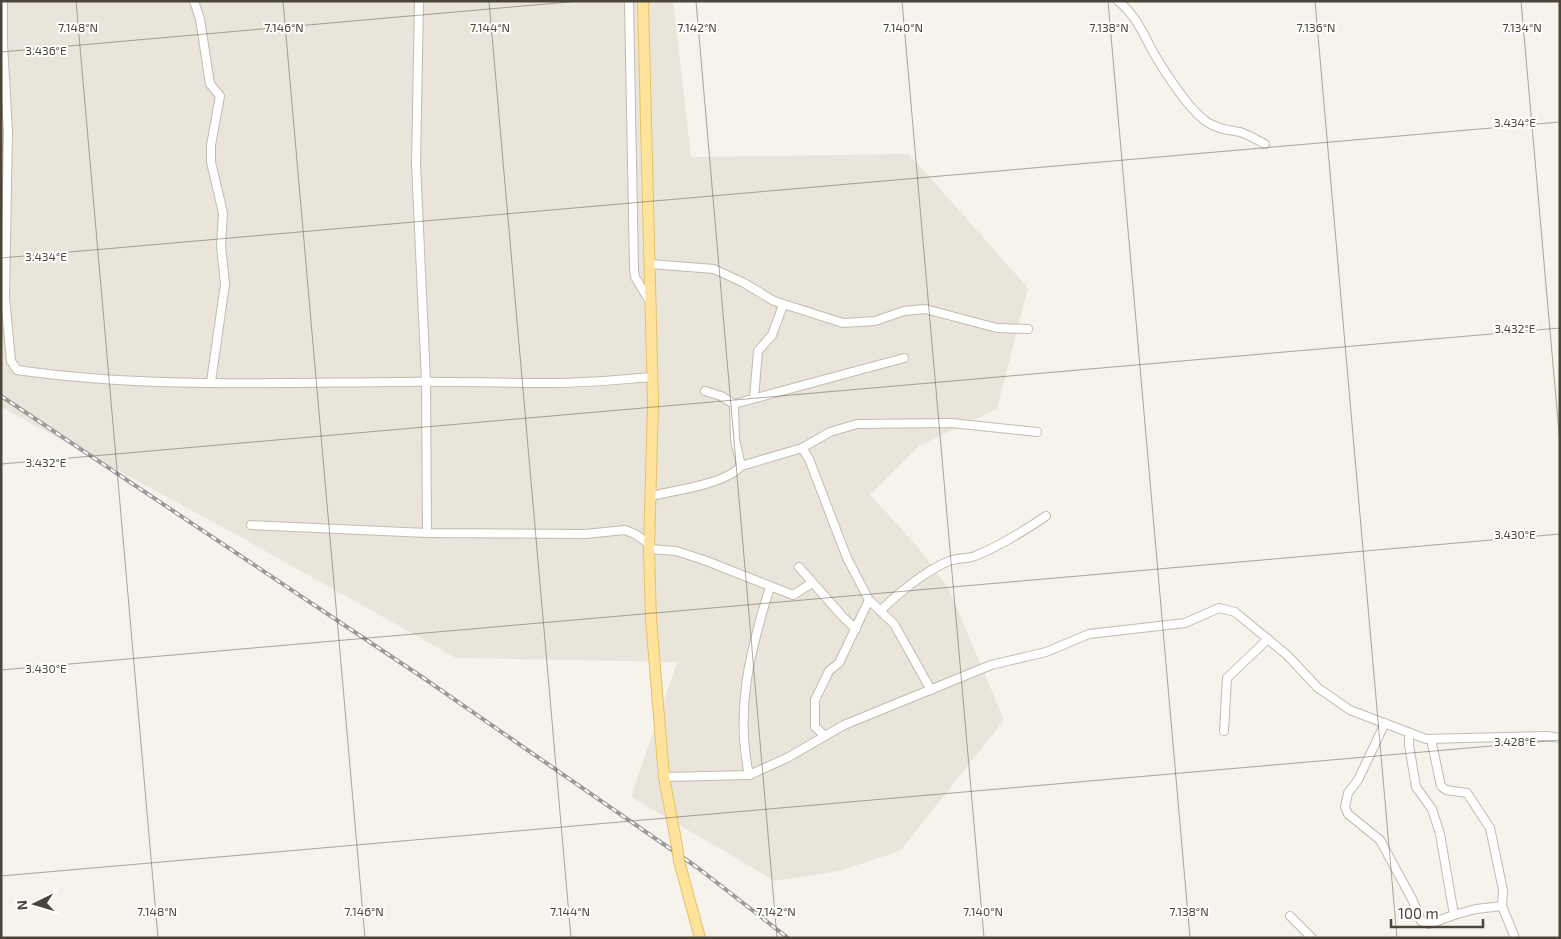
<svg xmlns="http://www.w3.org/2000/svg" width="1561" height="939" viewBox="0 0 1561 939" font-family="'Exo 2',sans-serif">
  <rect width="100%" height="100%" fill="#f6f3ec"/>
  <polygon fill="#eae5da" points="1,1 673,1 691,157 909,154 1028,288 997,409 919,446 870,495 918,547 949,589 1004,720 900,851 839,871 775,881 631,797 677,662 456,658 226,529 1,407"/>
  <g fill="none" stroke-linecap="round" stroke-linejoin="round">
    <defs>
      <g id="minor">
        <path d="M3 1V44L8 131 5 298 11 361 17 370C142 388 269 383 395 382 443 381 491 383 539 383 577 384 614 380 652 377"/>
        <polyline points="194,1 200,19 210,84 220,96 211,145 211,162 223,213 221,246 225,284 211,382"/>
        <polyline points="419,1 416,164 426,381 427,533"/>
        <polyline points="629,1 634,270 635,277 650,302"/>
        <path d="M1118 1C1135 14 1143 33 1153 52 1164 71 1189 110 1207 122 1217 129 1229 130 1240 132 1249 135 1257 140 1265 144"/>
        <polyline points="650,264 714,269 744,283 774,301 843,323 875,321 904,311 925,309 997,328 1028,329"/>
        <polyline points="705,391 721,396 734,404 904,358"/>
        <polyline points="754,398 758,351 772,335 783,305"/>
        <polyline points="734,404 735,440 741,466"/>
        <polyline points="802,448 809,459 847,558 869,600 894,624 931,690"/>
        <path d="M650 496C673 491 726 484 741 466L802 448 830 432 857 424 951 423 1037 432"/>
        <polyline points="251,525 427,533 585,534 625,530 635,534 649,544"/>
        <polyline points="649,549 676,551 704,560 793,595 812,583"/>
        <polyline points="799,567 843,617 856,629"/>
        <path d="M880 611C900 592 923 572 949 561 957 558 967 559 975 556 1000 546 1024 531 1046 516"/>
        <polyline points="1385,723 1358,780 1348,793 1345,807 1348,814 1380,840 1412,899 1421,921 1429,924 1454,915 1440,834 1432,809 1416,787 1409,745 1409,733"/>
        <polyline points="1224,731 1227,678 1268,639"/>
        <polyline points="824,735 815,727 815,700 829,671 839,663 869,600"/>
        <polyline points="1431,739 1441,786 1446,790 1467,793 1490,828 1503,890 1502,906 1476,909 1454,915"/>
        <path d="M749 775C735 709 750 651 770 587"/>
        <polyline points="664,777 749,775 787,758 844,725 991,665 1046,652 1089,634 1185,623 1219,608 1235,612 1287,655 1318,688 1350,710 1426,739 1547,736 1560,738"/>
        <polyline points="1502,906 1515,938"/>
        <polyline points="1290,916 1312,938"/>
      </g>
      <g id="major">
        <polyline points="643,1 653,403 649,549 651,619 664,777 677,846"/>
        <polyline points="679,861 700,938"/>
      </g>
    </defs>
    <use href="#minor" stroke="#c2bbae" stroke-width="10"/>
    <use href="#major" stroke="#e6c16a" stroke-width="12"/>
    <use href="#minor" stroke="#fff" stroke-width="8"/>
    <use href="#major" stroke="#ffe39c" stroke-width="10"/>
    <defs>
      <polyline id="rail" points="1,396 422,677 698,868 788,938"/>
    </defs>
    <use href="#rail" stroke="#9a9a9a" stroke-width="4"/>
    <use href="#rail" stroke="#fff" stroke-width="2" stroke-dasharray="5.5" stroke-linecap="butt"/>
    <defs>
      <polyline id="major-bridge" points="677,846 679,861"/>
    </defs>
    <use href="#major-bridge" stroke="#e6c16a" stroke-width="12" stroke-linecap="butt"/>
    <use href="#major-bridge" stroke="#ffe39c" stroke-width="10"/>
  </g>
  <path fill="none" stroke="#4b4439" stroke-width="1" stroke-opacity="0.45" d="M76 1 158 938M283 1 365 938M489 1 571 938M696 1 777 938M902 1 984 938M1108 1 1190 938M1315 1 1397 938M1521 1 1560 444M1 52 580 1M1 258 1560 122M1 464 1560 328M1 670 1560 534M1 876 1560 740"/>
  <g font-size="12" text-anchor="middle" fill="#4b4439" stroke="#fff" stroke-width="4" stroke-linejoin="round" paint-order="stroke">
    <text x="78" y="32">7.148°N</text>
    <text x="284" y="32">7.146°N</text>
    <text x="490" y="32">7.144°N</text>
    <text x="697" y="32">7.142°N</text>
    <text x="903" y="32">7.140°N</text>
    <text x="1109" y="32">7.138°N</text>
    <text x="1316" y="32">7.136°N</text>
    <text x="1522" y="32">7.134°N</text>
    <text x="46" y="55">3.436°E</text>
    <text x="1515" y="127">3.434°E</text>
    <text x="46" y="261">3.434°E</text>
    <text x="1515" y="333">3.432°E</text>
    <text x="46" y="467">3.432°E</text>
    <text x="1515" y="539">3.430°E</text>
    <text x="46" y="673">3.430°E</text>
    <text x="1515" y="746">3.428°E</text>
    <text x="157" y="916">7.148°N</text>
    <text x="364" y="916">7.146°N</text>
    <text x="570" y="916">7.144°N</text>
    <text x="776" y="916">7.142°N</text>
    <text x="983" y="916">7.140°N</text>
    <text x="1189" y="916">7.138°N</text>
  </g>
  <rect width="1561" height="939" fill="none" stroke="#4b4439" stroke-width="5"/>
  <g transform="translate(35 904) rotate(265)" stroke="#ffffff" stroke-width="4" paint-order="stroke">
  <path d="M0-4L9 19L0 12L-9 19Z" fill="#4b4439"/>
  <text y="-8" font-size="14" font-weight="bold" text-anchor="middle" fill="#4b4439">N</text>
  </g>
  <path d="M1391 919v8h92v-8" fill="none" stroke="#4b4439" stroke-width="2.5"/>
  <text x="1398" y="919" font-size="15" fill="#4b4439" stroke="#ffffff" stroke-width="4" paint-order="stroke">100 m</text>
</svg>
